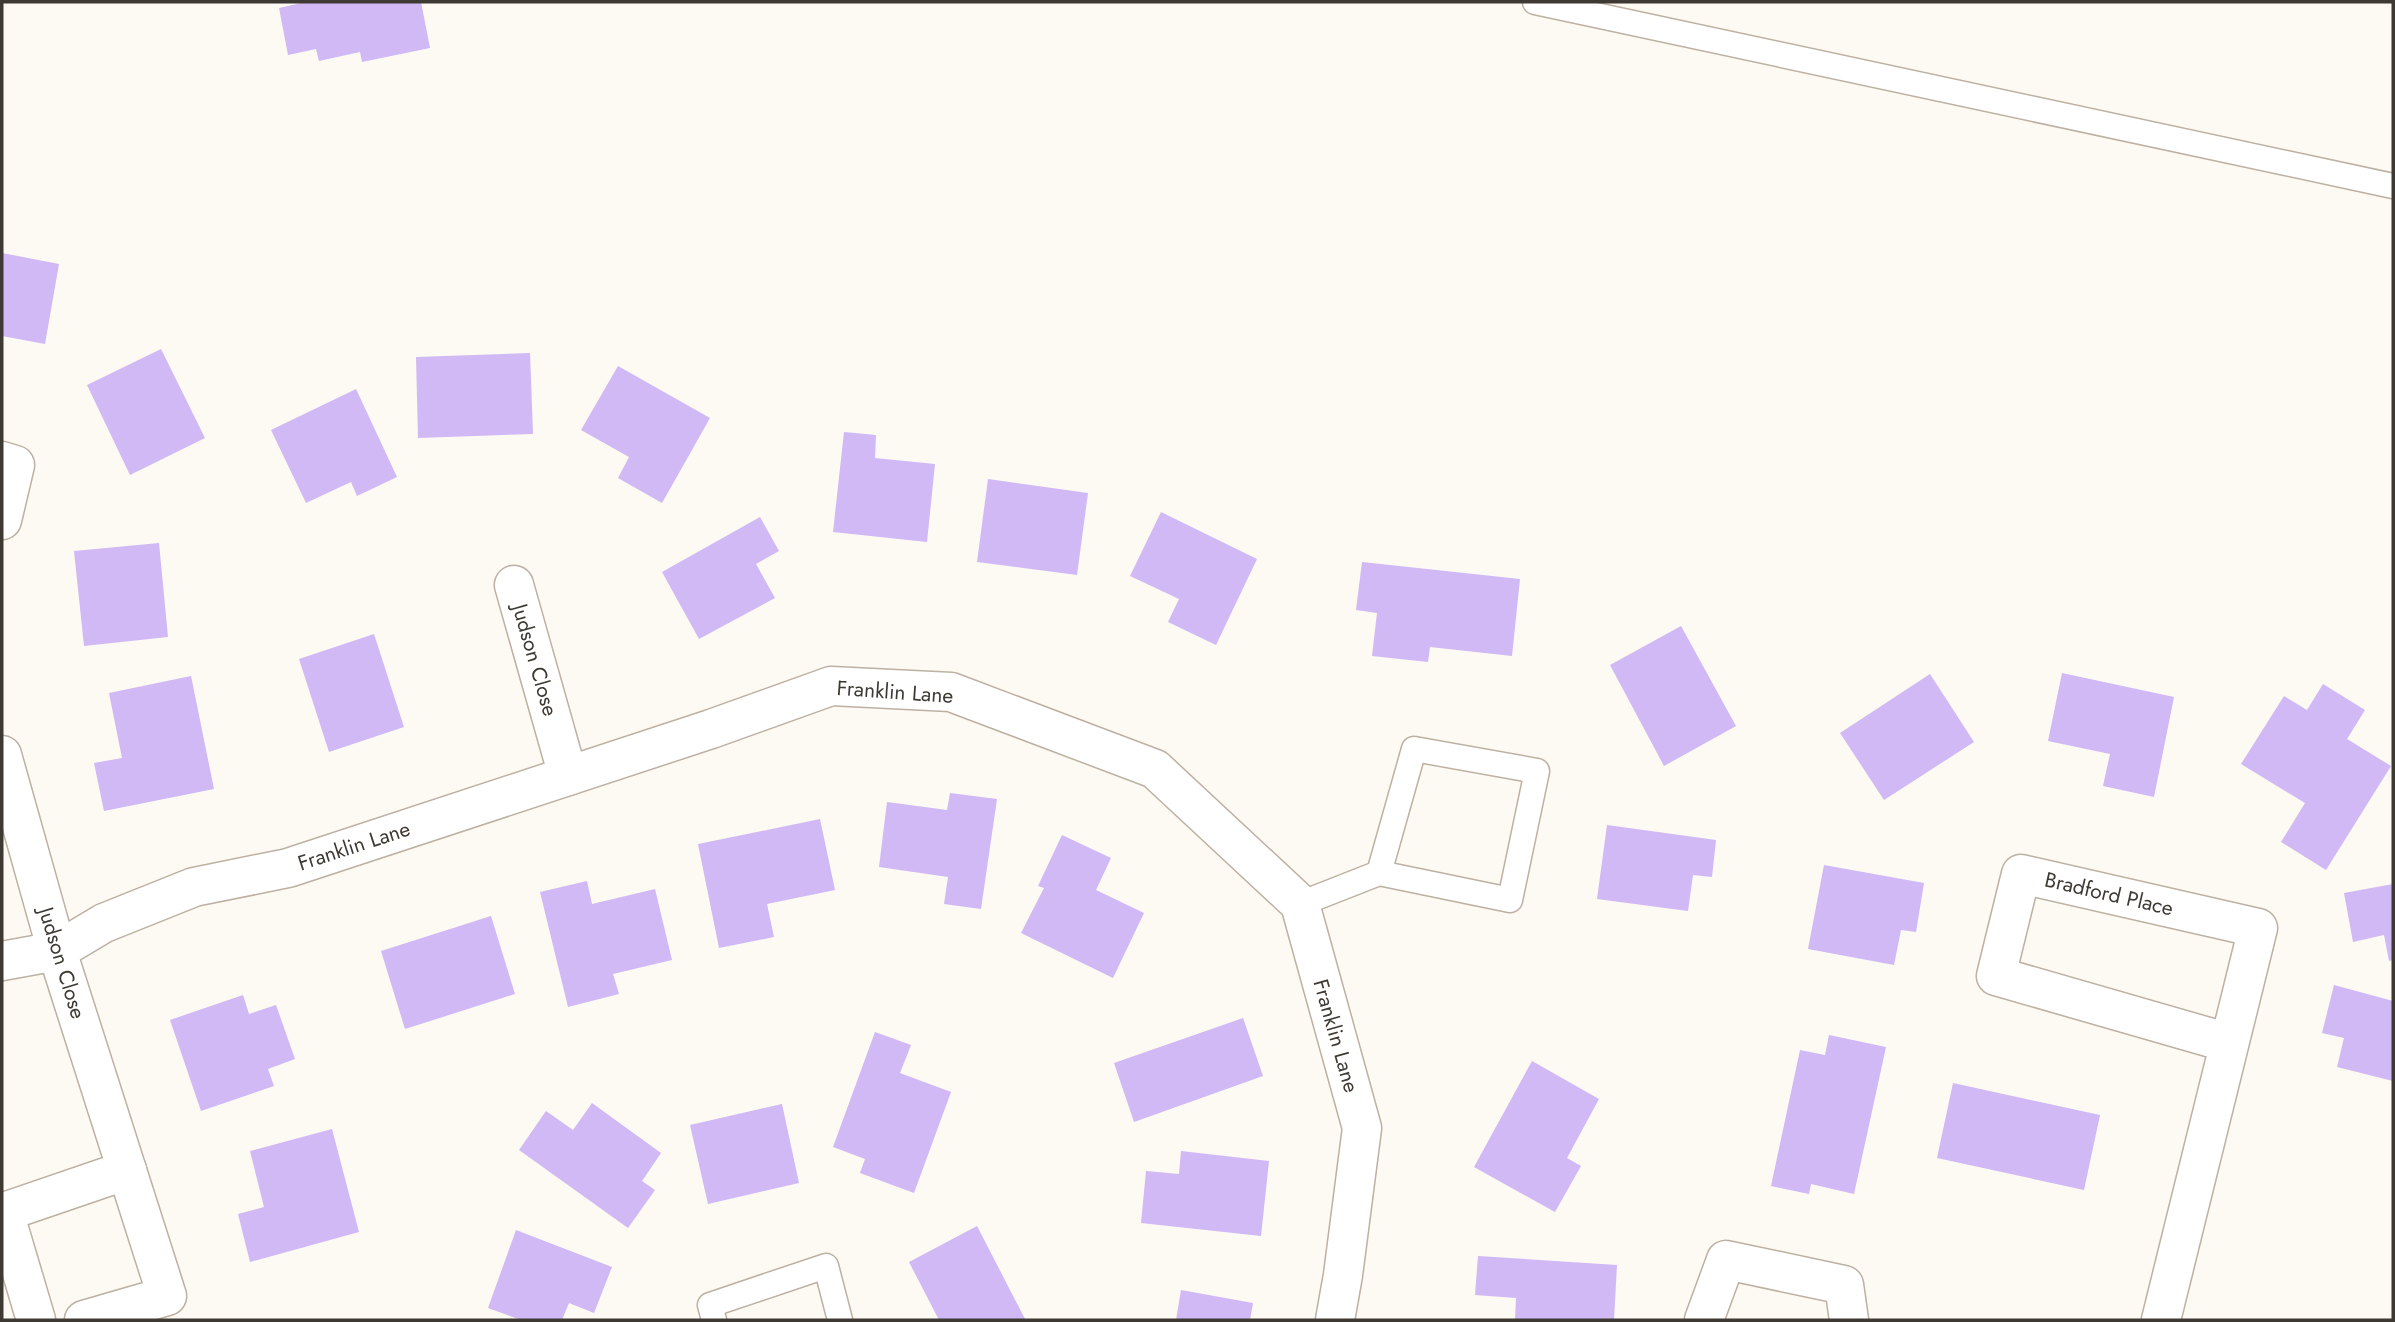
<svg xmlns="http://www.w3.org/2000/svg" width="2395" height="1322" viewBox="0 0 2395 1322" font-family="Jost,sans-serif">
  <rect width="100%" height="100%" fill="#fdf9f3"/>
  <g fill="#d0b9f4">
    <polygon points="306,2 421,2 430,48 362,62 360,52 319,61 316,49 288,55 279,8"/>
    <polygon points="2,253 59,264 45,344 2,336"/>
    <polygon points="161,349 205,438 130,475 87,385"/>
    <polygon points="530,353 533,434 418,438 416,357"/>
    <polygon points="618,366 710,418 662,503 618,478 629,457 581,430"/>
    <polygon points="356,389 397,477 357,496 351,482 306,503 271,430"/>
    <polygon points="844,432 876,435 875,458 935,464 927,542 833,532"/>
    <polygon points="988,479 1088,493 1077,575 977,562"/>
    <polygon points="1161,512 1257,559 1216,645 1168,622 1179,599 1130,576"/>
    <polygon points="760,517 779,551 756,564 775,598 699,639 662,572"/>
    <polygon points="159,543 168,637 84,646 74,551"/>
    <polygon points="1362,562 1520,579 1512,656 1430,647 1428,662 1372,656 1377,613 1356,610"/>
    <polygon points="1681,626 1736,726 1664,766 1610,665"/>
    <polygon points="374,634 404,727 329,752 299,659"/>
    <polygon points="2062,673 2174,697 2154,797 2103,786 2110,754 2048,741"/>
    <polygon points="1930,674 1974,742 1884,800 1840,733"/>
    <polygon points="191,676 214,789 104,811 94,763 122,758 109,693"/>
    <polygon points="2323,684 2365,710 2347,739 2391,766 2326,870 2281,842 2305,803 2241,764 2284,696 2307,710"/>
    <polygon points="950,793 997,799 981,909 944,904 948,877 879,867 887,802 947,810"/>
    <polygon points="820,819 835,890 767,904 774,937 719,948 698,844"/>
    <polygon points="1607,825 1716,840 1712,877 1693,875 1688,911 1597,899"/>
    <polygon points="1062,835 1111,858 1096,890 1144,913 1113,978 1021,933 1044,888 1038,886"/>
    <polygon points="1824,865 1924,883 1916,932 1901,930 1894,965 1808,949"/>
    <polygon points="587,881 592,904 655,889 672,960 613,974 619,994 568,1007 540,892"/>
    <polygon points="2393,884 2393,960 2389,961 2384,935 2353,942 2344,893"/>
    <polygon points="491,916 515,994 405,1029 381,951"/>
    <polygon points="2334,985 2393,1001 2393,1081 2337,1067 2344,1038 2322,1033"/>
    <polygon points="243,995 249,1014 276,1005 295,1059 268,1069 274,1086 201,1111 170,1020"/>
    <polygon points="1243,1018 1263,1076 1134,1122 1114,1063"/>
    <polygon points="875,1032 911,1045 900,1073 951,1092 914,1193 860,1173 865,1159 833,1147"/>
    <polygon points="1829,1035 1886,1047 1854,1194 1811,1184 1809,1194 1771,1186 1800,1050 1825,1055"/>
    <polygon points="1532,1061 1599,1099 1567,1158 1581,1166 1555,1212 1474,1167"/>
    <polygon points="1953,1083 2100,1115 2084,1190 1937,1158"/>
    <polygon points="592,1103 661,1153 642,1181 655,1190 628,1228 519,1150 546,1111 573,1130"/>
    <polygon points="782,1104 799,1183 708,1204 690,1125"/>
    <polygon points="332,1129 359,1232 250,1262 238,1214 264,1207 250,1151"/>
    <polygon points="1181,1151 1269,1161 1261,1236 1141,1223 1146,1171 1179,1174"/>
    <polygon points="977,1226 1025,1319 1024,1320 939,1320 909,1262"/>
    <polygon points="516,1230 612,1267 594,1313 569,1303 562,1320 521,1320 488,1308"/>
    <polygon points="1478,1256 1617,1265 1614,1320 1515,1320 1516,1298 1475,1295"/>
    <polygon points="1181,1290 1253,1303 1250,1320 1176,1320"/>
  </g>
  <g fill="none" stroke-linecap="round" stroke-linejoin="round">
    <defs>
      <g id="lane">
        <polyline points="1535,2 2393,186"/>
        <polyline points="1300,904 1379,873 1414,749 1537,771 1510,900 1379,873"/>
        <polyline points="714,1320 710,1305 826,1266 840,1320"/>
      </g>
      <g id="street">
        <polyline points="2,461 15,465 2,520"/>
        <polyline points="514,585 568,776"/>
        <polyline points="2,755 57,951 167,1296 84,1320"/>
        <polyline points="2,961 57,951 104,923 194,887 288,868 711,729 831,686 951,692 1155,769 1300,904 1362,1128 1343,1275 1335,1320"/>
        <polyline points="36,1320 4,1212 127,1170"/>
        <polyline points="1704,1320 1726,1260 1844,1285 1849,1320"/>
        <polyline points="2161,1320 2258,928 2021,874 1996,976 2229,1043"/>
      </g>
    </defs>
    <use href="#lane" stroke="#bcb1a2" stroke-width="27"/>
    <use href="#street" stroke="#bcb1a2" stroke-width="41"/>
    <use href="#lane" stroke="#fff" stroke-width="24"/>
    <use href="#street" stroke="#fff" stroke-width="38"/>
  </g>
  <g text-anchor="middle" stroke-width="5" stroke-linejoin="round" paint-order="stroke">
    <g font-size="21" fill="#3e3933" stroke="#fff">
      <text transform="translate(535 660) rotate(74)" y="7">Judson Close</text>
      <text transform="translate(895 692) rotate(4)" y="7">Franklin Lane</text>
      <text transform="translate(354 846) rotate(-18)" y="7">Franklin Lane</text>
      <text transform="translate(2109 894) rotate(13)" y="7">Bradford Place</text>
      <text transform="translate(62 963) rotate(73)" y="7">Judson Close</text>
      <text transform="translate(1336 1036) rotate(74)" y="7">Franklin Lane</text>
    </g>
  </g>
  <rect width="2395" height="1322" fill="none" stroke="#3e3933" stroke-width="7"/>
</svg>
